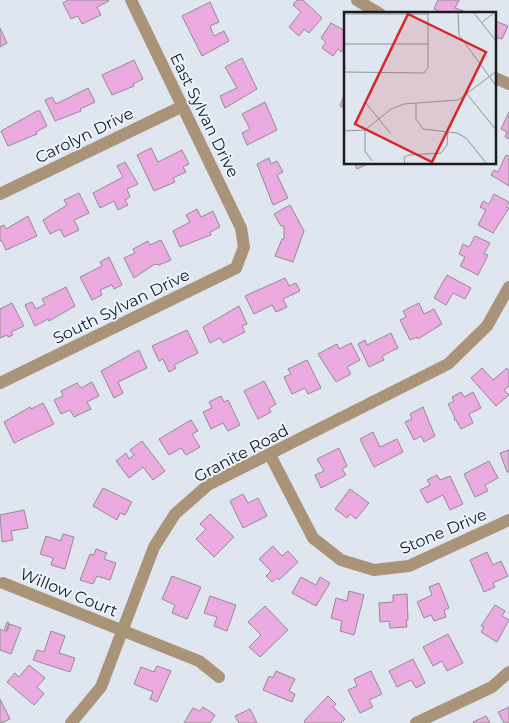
<svg xmlns="http://www.w3.org/2000/svg" width="509" height="723" viewBox="0 0 509 723" font-family="Montserrat,sans-serif">
  <rect width="100%" height="100%" fill="#dfe6f0"/>
  <g fill="#ebabe0" stroke="#948b92">
    <polygon points="68,0 108,0 109,1 97,7 101,15 82,24 78,16 71,19 63,3"/>
    <polygon points="297,0 303,0 322,18 309,33 304,29 299,36 289,27 301,12 293,5"/>
    <polygon points="438,0 459,0 455,8 466,12 465,14 444,14 434,9"/>
    <polygon points="210,2 219,22 210,26 214,36 224,31 229,41 202,56 182,16"/>
    <polygon points="495,21 508,26 502,39 495,37"/>
    <polygon points="331,23 345,31 345,46 341,52 338,49 333,56 322,48 326,42 321,38"/>
    <polygon points="0,28 7,43 0,47"/>
    <polygon points="242,58 257,89 225,108 220,96 237,88 225,67"/>
    <polygon points="134,60 143,79 133,84 134,86 112,95 102,75"/>
    <polygon points="88,88 95,102 80,109 81,111 55,121 45,100 52,97 56,104"/>
    <polygon points="344,95 345,96 345,108 340,106"/>
    <polygon points="265,102 277,130 247,145 242,133 250,129 242,114"/>
    <polygon points="37,111 40,111 47,126 36,132 37,134 8,146 1,131"/>
    <polygon points="509,112 509,139 505,137 507,132 501,129"/>
    <polygon points="151,148 158,162 182,150 189,164 183,167 186,172 173,178 175,182 154,191 137,155"/>
    <polygon points="506,155 509,156 509,186 491,175 494,170 498,172"/>
    <polygon points="269,158 271,164 277,161 283,172 277,175 288,198 273,205 257,164"/>
    <polygon points="125,162 138,184 127,189 130,197 125,200 128,205 118,210 114,201 100,208 93,193 123,177 117,166"/>
    <polygon points="355,164 367,164 357,169"/>
    <polygon points="79,193 89,213 74,220 79,230 64,237 60,229 50,234 43,220 67,205 64,200"/>
    <polygon points="494,194 509,202 506,207 509,208 493,233 478,225 486,210 480,207 483,201 489,204"/>
    <polygon points="290,205 304,231 293,262 275,256 282,239 284,239 284,226 281,226 274,214"/>
    <polygon points="197,209 201,217 213,211 220,227 210,232 211,235 180,247 173,231 190,222 186,215"/>
    <polygon points="28,216 37,236 6,250 2,241 0,241 0,227 4,225 6,229"/>
    <polygon points="475,236 490,243 484,254 488,255 478,275 460,266 465,257 459,254 463,244 469,247"/>
    <polygon points="161,240 171,260 159,265 155,264 134,278 124,258 135,253 133,249 148,241 150,245"/>
    <polygon points="109,257 122,285 114,289 112,285 100,290 102,295 92,300 80,277 102,266 100,262"/>
    <polygon points="447,275 471,288 465,299 453,293 446,305 434,298"/>
    <polygon points="285,278 289,286 296,283 300,291 283,299 287,307 276,312 272,305 254,314 245,296"/>
    <polygon points="66,287 75,306 49,321 48,319 35,326 25,305 32,302 36,309 45,304 42,299"/>
    <polygon points="12,303 24,326 11,332 13,335 8,337 7,335 0,338 0,309"/>
    <polygon points="419,303 424,314 434,309 442,324 418,339 417,337 410,340 400,320 406,317 403,311"/>
    <polygon points="239,306 247,324 242,326 245,332 223,343 220,338 210,343 203,327"/>
    <polygon points="187,330 198,353 174,365 176,368 169,372 163,359 159,361 152,346"/>
    <polygon points="391,333 398,348 382,356 384,360 369,367 358,344 365,340 367,345"/>
    <polygon points="351,343 360,360 347,367 351,374 336,382 318,354 337,344 339,349"/>
    <polygon points="139,350 147,368 118,382 123,393 114,398 101,371"/>
    <polygon points="307,360 321,388 308,394 305,388 292,394 284,377 291,374 288,369"/>
    <polygon points="482,368 493,380 507,368 509,371 509,386 504,390 509,395 496,406 471,378"/>
    <polygon points="264,381 276,404 269,408 271,412 258,419 244,391"/>
    <polygon points="92,382 99,396 87,402 91,409 74,417 70,410 61,414 54,400 63,396 61,391 77,383 81,388"/>
    <polygon points="461,392 464,397 473,392 481,408 469,414 473,423 461,429 456,420 454,420 455,418 448,404 454,401 452,397"/>
    <polygon points="221,396 224,402 228,400 240,425 228,431 223,423 211,429 203,412 212,408 209,402"/>
    <polygon points="43,403 54,424 14,443 4,422 30,407 31,409"/>
    <polygon points="423,407 435,436 424,442 421,436 414,440 405,422 412,419 410,414"/>
    <polygon points="191,420 198,431 192,434 200,447 186,455 181,448 169,455 159,439"/>
    <polygon points="373,432 380,447 397,439 403,452 374,467 360,439"/>
    <polygon points="142,441 165,471 153,480 143,467 129,478 116,461 126,453 129,459 134,455 130,450"/>
    <polygon points="339,448 347,466 342,469 346,475 321,488 315,475 324,471 317,459"/>
    <polygon points="509,450 509,472 507,472 500,453"/>
    <polygon points="489,461 498,478 485,485 488,491 475,497 464,474"/>
    <polygon points="437,475 440,480 450,476 463,504 450,510 443,495 427,503 420,490 430,485 427,480"/>
    <polygon points="103,488 132,502 125,515 120,513 117,520 93,506"/>
    <polygon points="350,489 369,503 356,519 350,514 347,518 335,509"/>
    <polygon points="243,494 248,503 258,498 267,516 243,528 230,501"/>
    <polygon points="24,510 28,528 11,531 13,540 2,542 0,515"/>
    <polygon points="210,514 234,537 214,557 196,539 206,529 200,524"/>
    <polygon points="63,534 74,537 65,569 51,565 53,558 40,554 46,536 61,541"/>
    <polygon points="273,546 282,556 288,551 298,562 279,580 277,578 272,582 266,576 271,571 259,559"/>
    <polygon points="96,549 107,553 104,559 116,563 110,580 97,576 93,584 80,580 90,554 94,555"/>
    <polygon points="487,552 493,565 501,561 508,576 493,583 495,587 484,592 470,560"/>
    <polygon points="172,576 201,587 187,619 172,613 175,605 162,599"/>
    <polygon points="301,577 316,585 320,577 330,583 316,606 292,593"/>
    <polygon points="439,583 449,608 444,610 446,617 434,621 431,615 424,618 417,602 432,595 429,587"/>
    <polygon points="349,591 364,595 354,635 340,631 342,621 331,618 336,598 347,601"/>
    <polygon points="407,594 408,620 406,620 407,627 390,628 389,621 380,622 379,603 393,602 393,595"/>
    <polygon points="210,596 236,605 227,631 214,626 217,617 204,613"/>
    <polygon points="495,605 505,611 502,616 509,620 497,642 481,632 484,627 481,626"/>
    <polygon points="265,606 288,630 260,657 249,647 261,635 248,622"/>
    <polygon points="7,622 9,623 6,632 10,624 21,628 11,654 0,650 0,629 4,631"/>
    <polygon points="51,631 65,636 59,653 75,658 70,672 33,660 37,650 44,652"/>
    <polygon points="448,634 463,663 447,671 442,661 433,666 423,647"/>
    <polygon points="413,659 425,683 416,688 411,680 397,687 389,671"/>
    <polygon points="29,665 45,678 37,687 44,694 34,705 7,682 15,673 19,677"/>
    <polygon points="157,666 171,671 157,702 150,699 153,692 134,684 141,667 154,672"/>
    <polygon points="276,671 295,679 289,691 295,694 292,702 263,690 269,676 273,678"/>
    <polygon points="371,671 382,694 369,700 373,707 360,713 348,690 357,686 354,679"/>
    <polygon points="328,696 336,704 333,707 345,719 341,723 305,723 304,721"/>
    <polygon points="0,699 10,719 1,723 0,723"/>
    <polygon points="203,707 215,715 210,723 184,723 193,708 200,711"/>
    <polygon points="509,707 509,723 504,723 498,712"/>
    <polygon points="250,709 257,723 239,723 235,716"/>
    <polygon points="486,716 490,723 474,723 473,722"/>
  </g>
  <g fill="none" stroke-linecap="round" stroke-linejoin="round">
    <g stroke="#a99479" stroke-width="12">
      <polyline points="357,0 380,14"/>
      <polyline points="495,78 509,84"/>
      <polyline points="0,194 183,106"/>
      <polyline points="0,383 236,268 244,247 241,228 131,0"/>
      <polyline points="270,455 313,538 341,560 374,570 409,566 509,520"/>
      <polyline points="3,583 199,661 219,677"/>
      <polyline points="71,723 101,687 154,547 175,514 208,485 448,364 487,326 509,287"/>
      <polyline points="416,723 492,687 509,672"/>
    </g>
  </g>
  <g text-anchor="middle" stroke-width="4" stroke-linejoin="round" paint-order="stroke">
    <g font-size="16" fill="#191b1f" stroke="#ecf3fd">
      <text transform="translate(205 115) rotate(64)" y="6">East Sylvan Drive</text>
      <text transform="translate(84 135) rotate(-26)" y="6">Carolyn Drive</text>
      <text transform="translate(121 306) rotate(-26)" y="6">South Sylvan Drive</text>
      <text transform="translate(241 453) rotate(-28)" y="6">Granite Road</text>
      <text transform="translate(443 531) rotate(-23)" y="6">Stone Drive</text>
      <text transform="translate(69 592) rotate(22)" y="6">Willow Court</text>
    </g>
  </g>
  <g transform="translate(344 12)">
    <rect width="152" height="152" fill="#dfe6f0"/>
    <path fill="none" stroke="#90959c" stroke-width="1" d="M114 0 115 23 153 75M129 0 153 30M0 2H84M137 11 151 0M0 32H84M0 60 80 61 84 55V0M123 82 153 119M22 91 47 122M72 92V107L79 117 113 121 122 126 143 152M21 118V139L28 149M0 119 21 118 47 97 60 92 114 88 153 59M61 152 60 145 65 143 97 141 103 133 104 119"/>
    <path fill="#d62828" fill-opacity="0.15" stroke="#d62828" stroke-width="2.5" d="M64 2 142 40 88 150 11 112Z"/>
    <rect width="152" height="152" fill="none" stroke="#191b1f" stroke-width="2.5"/>
  </g>
</svg>
